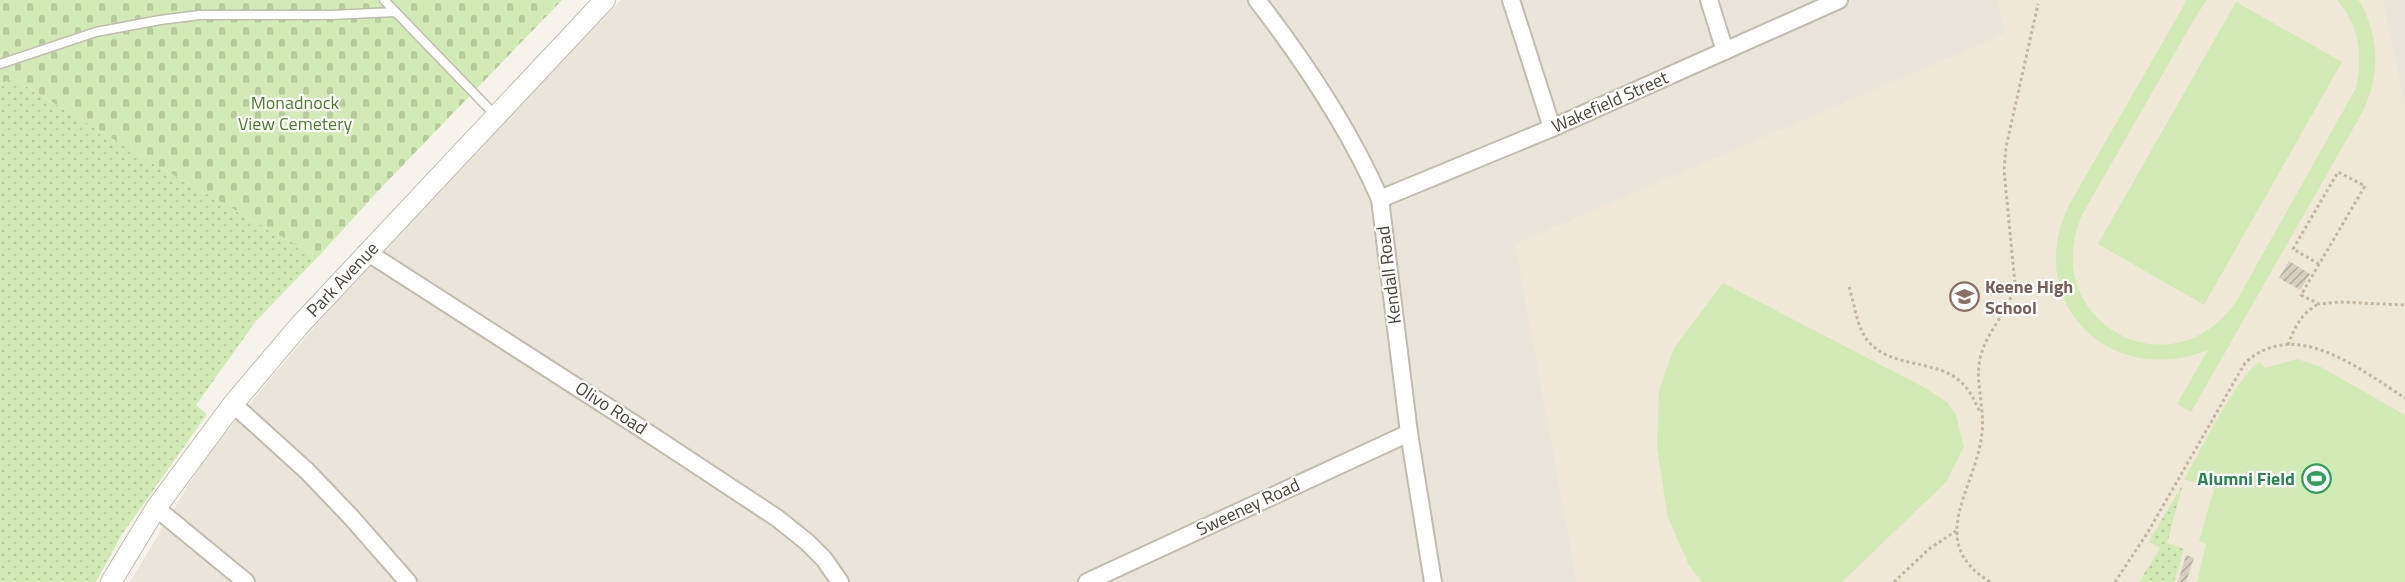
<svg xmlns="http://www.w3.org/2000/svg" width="2405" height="582" viewBox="0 0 2405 582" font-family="'Titillium Web',sans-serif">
  <defs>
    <pattern id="grass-dots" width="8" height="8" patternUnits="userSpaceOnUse" patternTransform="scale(1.5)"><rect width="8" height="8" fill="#d2eab5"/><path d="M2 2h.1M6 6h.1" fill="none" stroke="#b6ca9c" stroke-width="1.8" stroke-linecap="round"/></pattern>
    <pattern id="cemetery-stones" width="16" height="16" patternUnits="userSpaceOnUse" patternTransform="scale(1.5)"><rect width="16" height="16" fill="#d2eab5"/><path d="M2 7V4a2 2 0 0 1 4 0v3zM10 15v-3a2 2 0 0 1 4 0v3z" fill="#b6ca9c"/></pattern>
    <pattern id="building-hatch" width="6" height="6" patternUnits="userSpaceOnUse" patternTransform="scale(1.5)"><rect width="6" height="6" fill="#d8cfc1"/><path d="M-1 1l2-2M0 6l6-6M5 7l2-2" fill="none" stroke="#b1aa9e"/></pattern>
  </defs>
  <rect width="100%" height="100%" fill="#f6f3ec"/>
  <polygon fill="#eae5da" points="621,0 2405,0 2405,582 130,582 204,459 270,379 384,246"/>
  <polygon fill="#efe8d6" points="1997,0 2383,0 2405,105 2405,582 1577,582 1515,244 2006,33"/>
  <g fill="url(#grass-dots)">
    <polygon points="13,78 154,164 318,257 256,321 196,405 207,414 121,536 96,582 0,582 0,84"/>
    <polygon points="2183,484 2167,543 2184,549 2174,582 2139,582 2160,548 2149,541"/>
  </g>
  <polygon fill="url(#cemetery-stones)" points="0,0 562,0 379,190 318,257 154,164 13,78 0,84"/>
  <g fill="#d2eab5">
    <path d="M2187 0H2207L2196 16 2083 213C2034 319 2172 398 2237 300L2356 88C2363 56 2360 26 2337 0H2358L2360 2C2380 39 2380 74 2363 111L2191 412 2177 404 2208 350C2109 389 2022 302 2069 205Z"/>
    <polygon points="2236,2 2342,62 2204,305 2098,244"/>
    <polygon points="1723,283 1927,389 1948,403 1956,415 1964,447 1946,482 1842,582 1702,582 1689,565 1668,518 1657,448 1659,390 1674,348"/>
    <path d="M2297 359 2319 366 2405 415V582H2197L2206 544 2199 541 2214 489 2184 479C2202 449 2233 382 2259 362L2265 368Z"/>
  </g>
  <g fill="url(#building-hatch)">
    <polygon points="2289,261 2310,274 2300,290 2279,278"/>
    <polygon points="2186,555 2194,558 2186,582 2178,582"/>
  </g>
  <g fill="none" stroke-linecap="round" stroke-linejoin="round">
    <defs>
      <g id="service">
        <polyline points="384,0 495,115"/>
        <polyline points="0,64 96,32 160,20 200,15 330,15 395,12"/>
      </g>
      <g id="minor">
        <path d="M1257 0C1304 61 1349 128 1380 199L1409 433 1433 582"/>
        <polyline points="1511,0 1552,128"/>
        <polyline points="1709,0 1725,51"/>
        <polyline points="1380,199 1552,128 1839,0"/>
        <polyline points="367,252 642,429 777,518 807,542 824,559 840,582"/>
        <polyline points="233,404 307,471 351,517 408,582"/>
        <polyline points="156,508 246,582"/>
        <polyline points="1087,582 1409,433"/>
      </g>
      <g id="tertiary">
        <path id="s1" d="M111 582 156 508 233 404 299 326 605 0"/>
      </g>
    </defs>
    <use href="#service" stroke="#c2bbae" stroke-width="11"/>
    <use href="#minor" stroke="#c2bbae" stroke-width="20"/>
    <use href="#tertiary" stroke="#c2bbae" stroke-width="22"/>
    <g stroke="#c4b79f" stroke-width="3" stroke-dasharray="3 3" stroke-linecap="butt">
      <polyline points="2319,264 2293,249 2338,172 2365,186 2301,295 2319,304 2340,302 2405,305"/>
      <path d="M1849 287C1854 302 1857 327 1867 340 1891 370 1939 358 1963 384 1971 392 1975 402 1980 412"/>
      <path d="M2288 345C2294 328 2301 314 2318 304"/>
      <polyline points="1894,582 1929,549 1956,531"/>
      <path d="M1990 582C1924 541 1976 490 1982 433 1985 408 1975 384 1980 359 1985 333 2009 312 2015 284L2004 170 2006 147 2038 4"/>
      <path d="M2115 582 2148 532 2245 363C2295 316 2361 370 2405 398"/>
    </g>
    <use href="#service" stroke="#fff" stroke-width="8"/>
    <use href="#minor" stroke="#fff" stroke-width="16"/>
    <use href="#tertiary" stroke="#fff" stroke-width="20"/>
  </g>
  <defs>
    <symbol id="school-ring" viewBox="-11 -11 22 22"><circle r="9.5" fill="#fff" stroke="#8d6e63" stroke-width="1.5"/><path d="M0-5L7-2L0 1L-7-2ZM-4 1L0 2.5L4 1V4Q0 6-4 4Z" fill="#8d6e63"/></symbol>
    <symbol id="stadium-ring" viewBox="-11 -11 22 22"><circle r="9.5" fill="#fff" stroke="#2e9e5b" stroke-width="1.5"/><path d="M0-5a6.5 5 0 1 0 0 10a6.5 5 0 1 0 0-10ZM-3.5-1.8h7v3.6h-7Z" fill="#2e9e5b"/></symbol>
  </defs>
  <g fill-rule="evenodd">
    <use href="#school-ring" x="1948" y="280" width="33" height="33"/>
    <use href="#stadium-ring" x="2300" y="462" width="33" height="33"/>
  </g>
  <g text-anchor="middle" stroke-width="4.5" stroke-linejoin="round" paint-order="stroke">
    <g font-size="18" fill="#4b4439" stroke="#fff">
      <text transform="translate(1610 102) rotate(-24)" y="6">Wakefield Street</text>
      <text transform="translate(1389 275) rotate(-97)" y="6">Kendall Road</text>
      <text dy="6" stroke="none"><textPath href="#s1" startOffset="382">Park Avenue</textPath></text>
      <text transform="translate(611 408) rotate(33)" y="6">Olivo Road</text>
      <text transform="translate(1248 507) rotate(-25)" y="6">Sweeney Road</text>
    </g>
    <g font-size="18" fill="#4a7f2a" stroke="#fff">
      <text x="295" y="109">Monadnock<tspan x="295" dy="21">View Cemetery</tspan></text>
    </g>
    <g font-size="18" font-weight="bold" fill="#785e54" stroke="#fff" text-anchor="start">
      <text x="1985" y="293">Keene High<tspan x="1985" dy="21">School</tspan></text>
    </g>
    <g font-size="18" font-weight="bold" fill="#27864d" stroke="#fff" text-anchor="end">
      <text x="2295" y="485">Alumni Field</text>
    </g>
  </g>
</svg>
